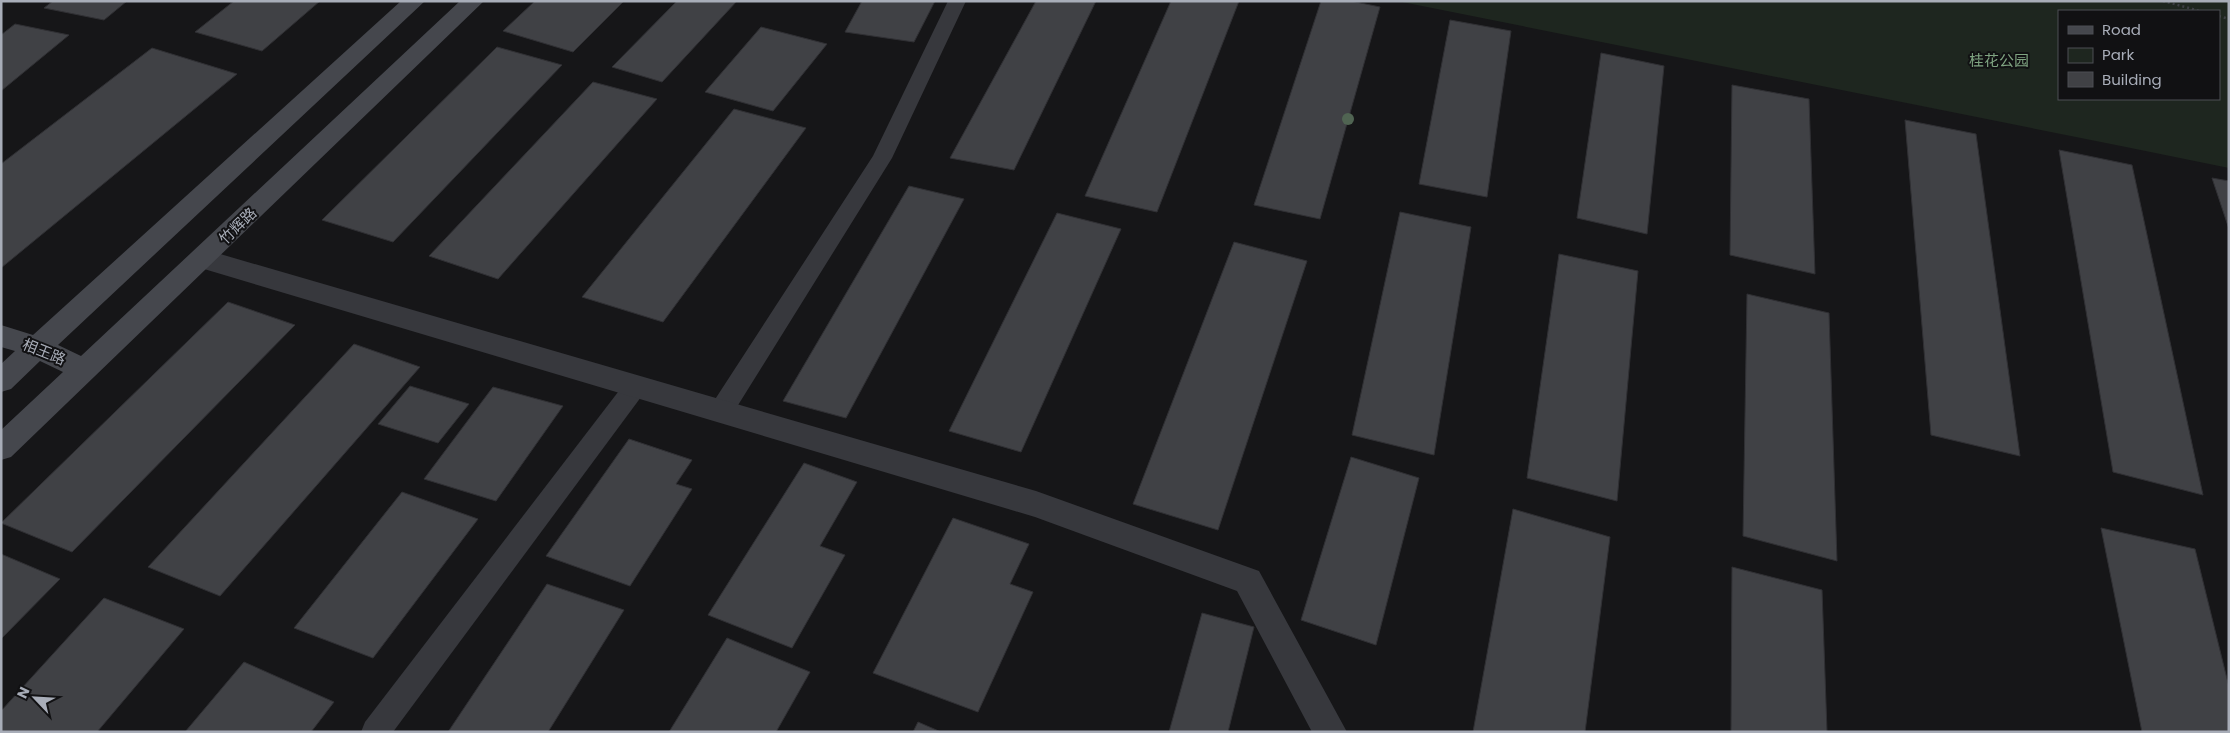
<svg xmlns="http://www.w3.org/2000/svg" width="2230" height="733" viewBox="0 0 2230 733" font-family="Poppins,'Noto Sans SC',sans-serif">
  <rect width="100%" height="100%" fill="#161618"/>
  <path fill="#1e261f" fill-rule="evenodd" d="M1397 1H2229V168L2121 146ZM2059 11H2219V99H2059Z"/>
  <g fill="#404145" stroke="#303034">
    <polygon points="53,1 127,1 104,20 44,8"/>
    <polygon points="234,1 320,1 262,51 195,32"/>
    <polygon points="535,1 624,1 573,52 503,31"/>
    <polygon points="677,1 737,1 662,82 612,67"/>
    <polygon points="862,1 935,1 914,42 845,32"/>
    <polygon points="1036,1 1096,1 1014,170 950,158"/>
    <polygon points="1171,1 1239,1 1157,212 1085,196"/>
    <polygon points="1321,1 1351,1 1380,7 1320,219 1254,205"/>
    <polygon points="1450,20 1511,31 1487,197 1419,184"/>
    <polygon points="15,24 69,35 1,91 1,35"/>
    <polygon points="761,27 827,44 773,111 705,92"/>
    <polygon points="497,47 562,65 393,242 322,220"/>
    <polygon points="152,48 237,74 1,268 1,164"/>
    <polygon points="1601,53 1664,66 1647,234 1577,218"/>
    <polygon points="593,82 657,99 498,279 429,256"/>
    <polygon points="1732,85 1809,99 1815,274 1730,255"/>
    <polygon points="734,109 806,128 663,322 582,297"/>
    <polygon points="1905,120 1976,134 2020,456 1931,435"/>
    <polygon points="2059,150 2132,165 2203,495 2113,472"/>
    <polygon points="2212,178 2229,181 2229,229"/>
    <polygon points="909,186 964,199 846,418 783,401"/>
    <polygon points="1400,212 1471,227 1434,455 1352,435"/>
    <polygon points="1057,213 1121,229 1021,452 949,431"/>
    <polygon points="1234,242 1307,261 1218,530 1133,504"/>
    <polygon points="1559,254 1638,271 1617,501 1527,478"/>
    <polygon points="1747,294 1829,313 1837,561 1743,536"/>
    <polygon points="228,302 295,325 72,552 1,523"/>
    <polygon points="354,344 420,367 220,596 148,567"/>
    <polygon points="410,386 469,404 438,443 378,424"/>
    <polygon points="493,387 563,406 496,501 424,479"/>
    <polygon points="629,439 692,460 676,484 692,489 630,586 546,556"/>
    <polygon points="1351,457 1419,478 1376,645 1301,620"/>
    <polygon points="804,463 857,482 820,546 845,555 792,648 708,615"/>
    <polygon points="402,492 478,519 373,658 294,628"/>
    <polygon points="1513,509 1610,537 1585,732 1473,732"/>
    <polygon points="953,518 1029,544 1010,584 1033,592 978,712 873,673"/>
    <polygon points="2101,528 2195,549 2229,687 2229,732 2142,732"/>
    <polygon points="1,554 60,579 1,639"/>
    <polygon points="1732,567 1822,590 1827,732 1731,732"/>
    <polygon points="547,584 624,610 548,732 448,732"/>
    <polygon points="104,598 184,629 97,732 1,732 1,711"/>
    <polygon points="1202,613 1254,627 1228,732 1169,732"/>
    <polygon points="727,638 810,672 776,732 669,732"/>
    <polygon points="244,662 334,702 311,732 185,732"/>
    <polygon points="918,722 941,732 913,732"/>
  </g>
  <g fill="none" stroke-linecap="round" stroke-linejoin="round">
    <g stroke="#3d3f44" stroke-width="2.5" stroke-dasharray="2 3" stroke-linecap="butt">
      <polyline points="2163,1 2200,11"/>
      <polyline points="2219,16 2229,19"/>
    </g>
    <g fill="#37383d" fill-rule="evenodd">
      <polygon points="948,1 966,1 892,158 730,418 721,421 712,418 709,411 712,404 873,156"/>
      <polygon points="636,376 644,379 648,386 644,393 393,732 361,732 365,722 628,379"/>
    </g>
    <polygon fill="#37383d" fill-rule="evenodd" points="203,249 1036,491 1259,571 1347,732 1312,732 1237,591 1035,517 194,266 190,259 194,252"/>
    <polygon fill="#45474d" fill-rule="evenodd" points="401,1 425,1 58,345 81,356 460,1 484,1 11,457 1,460 1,430 63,372 40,361 11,389 1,392 1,364 15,351 1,347 1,325 33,335"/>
  </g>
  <circle fill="#506452" cx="1348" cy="119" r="6"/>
  <g text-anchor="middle" stroke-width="4" stroke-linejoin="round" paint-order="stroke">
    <g font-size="15" fill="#7fa381" stroke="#111113">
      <text x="1999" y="66">桂花公园</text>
    </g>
    <g font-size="15" fill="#a8adb8" stroke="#111113">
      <text transform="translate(238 226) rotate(-44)" y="5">竹辉路</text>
      <text transform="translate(44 352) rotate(22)" y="5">相王路</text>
    </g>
  </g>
  <rect width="2230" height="733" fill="none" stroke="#a8adb8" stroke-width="5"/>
  <rect x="2058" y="10" width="162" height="90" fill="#111113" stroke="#4d4f55"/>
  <rect x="2068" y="26" width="25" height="8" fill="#45474d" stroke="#4d4f55"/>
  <text x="2102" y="35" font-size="15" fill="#a8adb8">Road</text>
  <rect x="2068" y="48" width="25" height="15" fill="#1e261f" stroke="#4d4f55"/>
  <text x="2102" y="60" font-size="15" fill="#a8adb8">Park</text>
  <rect x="2068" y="72" width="25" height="15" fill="#404145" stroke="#4d4f55"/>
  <text x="2102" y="85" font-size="15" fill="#a8adb8">Building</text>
  <g transform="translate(35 698) rotate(295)" stroke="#111113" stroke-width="4" paint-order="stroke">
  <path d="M0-4L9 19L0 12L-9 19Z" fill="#a8adb8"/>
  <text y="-8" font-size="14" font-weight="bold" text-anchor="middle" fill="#a8adb8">N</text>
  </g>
</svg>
